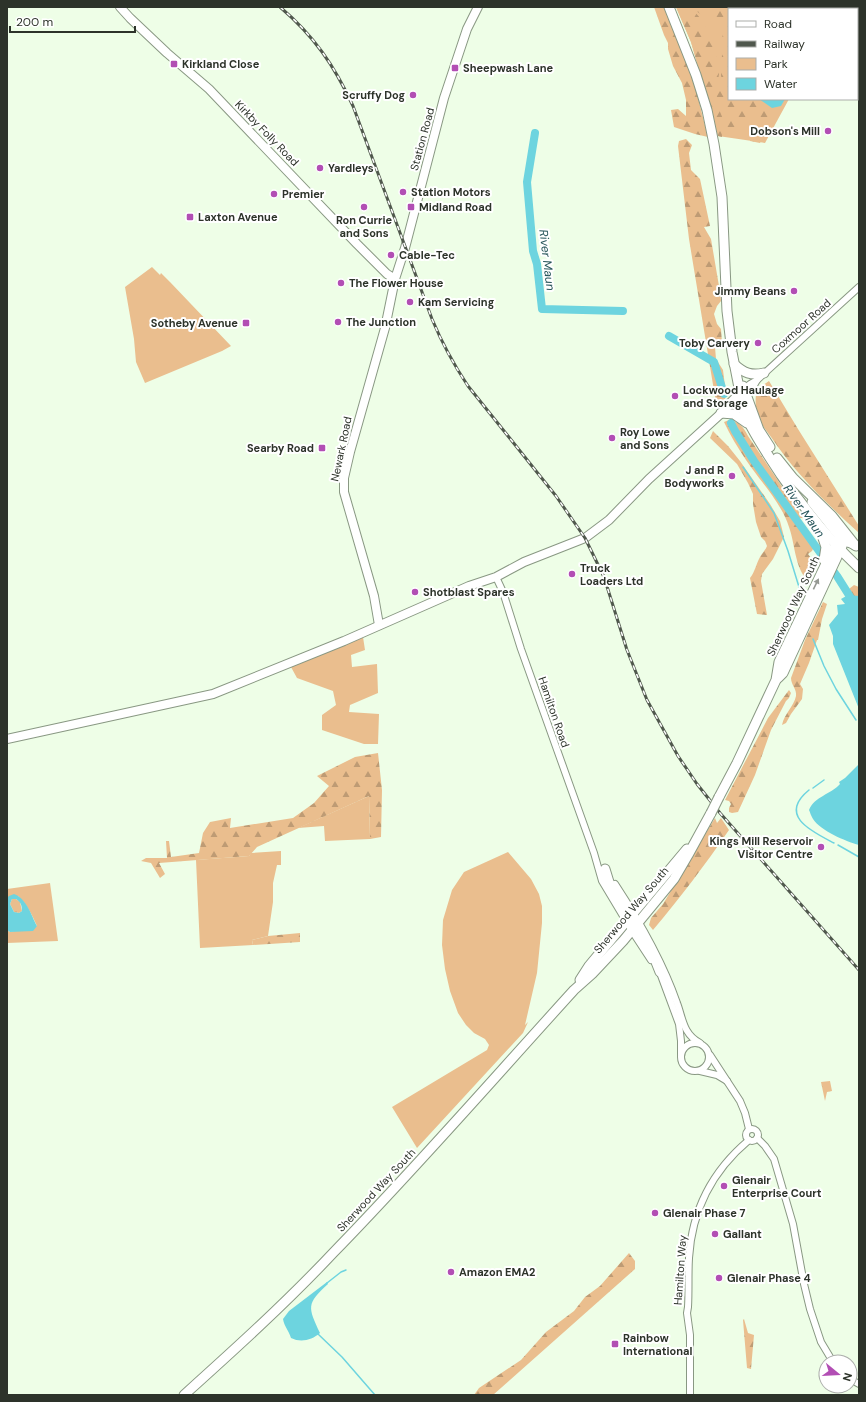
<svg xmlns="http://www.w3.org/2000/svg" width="866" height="1402" viewBox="0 0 866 1402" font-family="'DM Sans',sans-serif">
  <defs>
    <pattern id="forest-firs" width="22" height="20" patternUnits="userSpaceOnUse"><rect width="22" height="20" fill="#eabe8e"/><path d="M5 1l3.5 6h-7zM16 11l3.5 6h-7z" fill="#be9b74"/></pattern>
  </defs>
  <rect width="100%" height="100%" fill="#eefee7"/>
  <g fill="#eabe8e">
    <polygon points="676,7 849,7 849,9 729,9 729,99 789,99 765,143 718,136 691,42"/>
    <polygon points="152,267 160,275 161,273 170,282 231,346 222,351 145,383 136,362 134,339 125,287"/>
    <polygon points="363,637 365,650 351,655 352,667 377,664 378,693 350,705 349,712 379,714 378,744 364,744 322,730 322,715 336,705 333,691 297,678 291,667"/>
    <polygon points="369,796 370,839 325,841 324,826 298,828"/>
    <polygon points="281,851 281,865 277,865 273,883 273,902 268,936 252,940 253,945 200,948 196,860 249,856 251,853"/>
    <polygon points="508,852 531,879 539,894 542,906 542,923 537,973 525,1025 528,1022 523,1033 417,1148 392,1107 487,1050 489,1045 485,1039 474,1033 466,1025 458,1013 450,991 445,969 442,945 443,920 452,890 464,872"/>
    <path d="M50 883 58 941 7 943V930L10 932 37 926C32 915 27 904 18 896L7 898V889Z"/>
  </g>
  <g fill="url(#forest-firs)">
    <polygon points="654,7 665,7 687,63 697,94 708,137 695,134 674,127 671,110 678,109 686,116 686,100 682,83 673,66 668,49 668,43 664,35"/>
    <path d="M676 7H691C694 12 698 15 701 19 708 30 720 61 719 74 718 84 714 90 714 101L718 107 723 119 721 124 722 137 718 136 691 42Z"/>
    <path d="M693 7H739V9H729V89L723 82 721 76 722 54 721 47 724 26C717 17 702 20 693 7Z"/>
    <path d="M719 86 729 96V99H733L736 101 737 99H753L769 110 776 114 760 143 750 141C750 134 757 128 759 120L751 108H747L745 110 747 115 746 120 740 121 728 135 724 131 723 124 732 109 726 107 721 108C716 100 715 94 719 86Z"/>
    <polygon points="686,139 692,145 689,153 691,170 700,179 710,226 704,227 711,239 720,292 721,301 717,306 714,314 717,324 721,329 722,343 719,346 715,347 716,359 723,370 726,394 725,399 717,409 689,239 678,146 679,141"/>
    <path d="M769 381 798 429 859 526V533C827 504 795 473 771 437 766 430 760 423 758 416 755 406 755 399 757 389Z"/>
    <path d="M729 420C739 422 743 426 748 436L803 518H798L816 543 812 551 808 554 814 562 809 581C795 571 795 543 789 527 781 502 760 481 746 460 738 448 730 435 724 422Z"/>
    <path d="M713 431 728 446 740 461 770 504 780 521 784 537 773 559 762 574 761 581 767 615 757 614 750 578C755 572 756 564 760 557 762 553 765 551 767 546L765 541 761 537 756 522 753 504V494L748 483 737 464 710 438Z"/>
    <polygon points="854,585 859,587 859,596 852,596 849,589"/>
    <path d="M823 602 827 604 822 619 818 640H817L809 663 800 684 803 689 802 699 791 714 786 723 782 725C784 714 794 706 796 696 797 689 791 685 791 678L805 640Z"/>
    <polygon points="789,690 791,693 789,698 786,701 771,730 755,775 738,812 732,813 729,812 729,808 731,804 729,801 725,800 768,718"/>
    <polygon points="378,753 382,790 381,837 370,839 369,796 257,847 249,856 159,863 165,874 160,878 151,863 141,861 146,858 167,858 166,841 169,841 171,857 199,853 203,833 210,822 231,818 230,828 293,818 314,803 329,786 317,776 355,757"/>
    <path d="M715 818 717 823 721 818 729 830C705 865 680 898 653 930L649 925 651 918 663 904Z"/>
    <polygon points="12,899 16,899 20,902 22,911 19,913 14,912 10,904"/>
    <polygon points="300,933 300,942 253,945 252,940 268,936"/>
    <polygon points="830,1081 832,1091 827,1092 825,1101 821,1082"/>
    <polygon points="629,1253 635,1261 635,1269 493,1395 474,1395 479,1388 521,1360 546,1332 574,1311 585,1297 600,1286"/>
    <polygon points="744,1319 748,1333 754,1335 751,1369 747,1368 743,1320"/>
  </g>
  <g fill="#6dd4df" fill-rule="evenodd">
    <polygon points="744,7 805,7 806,9 744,9"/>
    <polygon points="759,99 785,99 781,106 772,108"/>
    <polygon points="848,595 859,596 859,709 833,644 833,636 829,625 838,614 837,605 845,604 841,599"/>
    <path d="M859 764V845C845 841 821 831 813 819 811 816 810 812 809 810 815 796 830 795 840 784L839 782 845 778Z"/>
    <path d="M14 894C27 899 31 915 37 926L33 931 10 932 7 930V898L9 896ZM12 899H16C21 902 22 906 22 911L19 913 14 912 10 904Z"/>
    <path d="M327 1282 328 1284C306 1304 308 1307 320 1333 312 1340 301 1343 291 1338 289 1331 284 1326 283 1319L289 1311Z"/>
  </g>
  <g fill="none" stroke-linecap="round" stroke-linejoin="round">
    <g stroke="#6dd4df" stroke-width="1.5">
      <polyline points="743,467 774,513 788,551 799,587"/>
      <polyline points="813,639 824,666 836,689 856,720"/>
      <polyline points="813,788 824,780"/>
      <path d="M809 790C777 816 813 832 834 843"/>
      <polyline points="838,845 859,857"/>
      <polyline points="327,1283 341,1272 346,1270"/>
      <polyline points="318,1334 342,1357 375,1395"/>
    </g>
    <g stroke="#6dd4df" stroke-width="8">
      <polyline points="535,133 527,182 533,251 537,264 542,309 623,311"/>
      <polyline points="669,336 714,362 724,394"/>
      <polyline points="731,423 735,431 754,461 837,576 859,611"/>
    </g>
    <defs>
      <g id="minor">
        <polyline points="744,389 750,384 757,380 859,287"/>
        <polyline points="745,394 753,387 757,380"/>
        <polyline points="496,577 503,592 521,649 594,853 602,881 632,931 651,960"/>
        <path d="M615 884C640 922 662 960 677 1003 683 1019 683 1034 700 1043"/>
        <polyline points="659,970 679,1024 681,1041 681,1054"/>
        <circle cx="695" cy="1057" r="14"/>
        <polyline points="710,1055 740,1101 745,1113 749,1129"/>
        <polyline points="700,1071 717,1075 727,1081"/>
        <circle cx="752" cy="1135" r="6"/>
        <polyline points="757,1138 765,1146 774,1159 793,1224 804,1284 810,1309 821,1342 833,1362"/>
        <polyline points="850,1379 859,1384"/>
        <path d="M690 1395V1335L687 1313 688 1307C689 1291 688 1274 689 1258 692 1209 712 1171 749 1140"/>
      </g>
      <g id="major">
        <polyline points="120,7 130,18 167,53 209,89 357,244 387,274 395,279"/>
        <polyline points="379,625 374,596 344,492 344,478 350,452 385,328 395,279 405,248 444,98 467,29 478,7"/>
        <polyline points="7,739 213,694 344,641 469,586 496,577 524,562 585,538 609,520 649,479 726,409 730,403 741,392"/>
      </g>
      <g id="highway">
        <polyline points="669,7 696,75 707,110 714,144 722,197 727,311 732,352 740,393 739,401"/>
        <path d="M734 364C744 373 751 376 764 373"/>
        <polyline points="743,386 759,430 770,447"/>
        <path d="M737 395C747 424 764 449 781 475 804 508 830 541 859 568"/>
        <polyline points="721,413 734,414 747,423"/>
        <polyline points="777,458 793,478 832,516 855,545"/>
        <polyline points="820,529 826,547 824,560"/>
        <polyline points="778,678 783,673 842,546 840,537 812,502"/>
        <path d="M719 797 737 763 776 680 779 662 833 549C839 540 847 540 856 546"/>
        <polyline points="605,869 609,882 626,910 631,921"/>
        <polyline points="634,922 654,957 660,972"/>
        <polyline points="580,980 589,966 614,936 687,849"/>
        <path d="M184 1395C235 1349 286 1303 333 1253 416 1168 494 1078 574 990L592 974 623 941 674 879 688 855 711 813"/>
      </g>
    </defs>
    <use href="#minor" stroke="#899883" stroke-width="8"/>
    <use href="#major" stroke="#899883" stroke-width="10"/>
    <use href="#highway" stroke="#899883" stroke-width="11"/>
    <use href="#minor" stroke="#fff" stroke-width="6"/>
    <use href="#major" stroke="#fff" stroke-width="8"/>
    <use href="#highway" stroke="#fff" stroke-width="9"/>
    <defs>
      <path id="rail" d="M280 7C314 36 334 65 353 106L432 319C442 343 454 365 468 386L556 496 585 538 604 577 627 650 647 700 678 756 697 784 720 813 859 970"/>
    </defs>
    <use href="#rail" stroke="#50584d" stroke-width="3"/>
    <use href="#rail" stroke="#fff" stroke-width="1.5" stroke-dasharray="4.5" stroke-linecap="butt"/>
    <defs>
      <polyline id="highway-bridge" points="711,813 719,797"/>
    </defs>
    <use href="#highway-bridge" stroke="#899883" stroke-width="11" stroke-linecap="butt"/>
    <use href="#highway-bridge" stroke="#fff" stroke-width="9"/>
  </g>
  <defs><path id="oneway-solid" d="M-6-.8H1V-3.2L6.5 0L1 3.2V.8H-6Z"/></defs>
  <use fill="#969994" href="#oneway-solid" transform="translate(816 584) rotate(-64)"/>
  <g fill="#b24eb4" stroke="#fff" stroke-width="1.5">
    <rect x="170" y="60" width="8" height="8" rx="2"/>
    <rect x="451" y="64" width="8" height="8" rx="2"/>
    <circle cx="413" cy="95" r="4"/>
    <circle cx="828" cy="131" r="4"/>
    <circle cx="320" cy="168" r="4"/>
    <circle cx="403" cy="192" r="4"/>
    <circle cx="274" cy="194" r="4"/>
    <circle cx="364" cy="207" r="4"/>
    <rect x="407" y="203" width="8" height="8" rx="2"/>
    <rect x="186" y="213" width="8" height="8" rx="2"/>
    <circle cx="391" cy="255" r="4"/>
    <circle cx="341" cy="283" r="4"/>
    <circle cx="794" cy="291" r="4"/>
    <circle cx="410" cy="302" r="4"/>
    <circle cx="338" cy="322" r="4"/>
    <rect x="242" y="319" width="8" height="8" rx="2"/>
    <circle cx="758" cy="343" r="4"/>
    <circle cx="675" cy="396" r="4"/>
    <circle cx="612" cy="438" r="4"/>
    <rect x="318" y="444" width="8" height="8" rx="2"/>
    <circle cx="732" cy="476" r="4"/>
    <circle cx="572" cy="574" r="4"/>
    <circle cx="415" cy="592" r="4"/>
    <circle cx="821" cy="847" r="4"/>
    <circle cx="724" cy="1186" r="4"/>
    <circle cx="655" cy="1213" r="4"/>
    <circle cx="715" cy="1234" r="4"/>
    <circle cx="451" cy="1272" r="4"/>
    <circle cx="719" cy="1278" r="4"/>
    <rect x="611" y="1340" width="8" height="8" rx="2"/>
  </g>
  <g text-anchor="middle" stroke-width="4" stroke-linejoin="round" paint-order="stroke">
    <g font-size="11" font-weight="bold" fill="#2d332a" stroke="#fff" text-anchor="start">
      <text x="182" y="68">Kirkland Close</text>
      <text x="463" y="72">Sheepwash Lane</text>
      <text x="405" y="99" text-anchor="end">Scruffy Dog</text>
      <text x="820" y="135" text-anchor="end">Dobson's Mill</text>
      <text x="328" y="172">Yardleys</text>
      <text x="411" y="196">Station Motors</text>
      <text x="282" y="198">Premier</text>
      <text x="419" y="211">Midland Road</text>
      <text x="198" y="221">Laxton Avenue</text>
      <text x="364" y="224" text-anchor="middle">Ron Currie<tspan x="364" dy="13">and Sons</tspan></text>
      <text x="399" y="259">Cable-Tec</text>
      <text x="349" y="287">The Flower House</text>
      <text x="786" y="295" text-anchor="end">Jimmy Beans</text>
      <text x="418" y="306">Kam Servicing</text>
      <text x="346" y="326">The Junction</text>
      <text x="238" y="327" text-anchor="end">Sotheby Avenue</text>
      <text x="750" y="347" text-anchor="end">Toby Carvery</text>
      <text x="683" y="394">Lockwood Haulage<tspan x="683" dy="13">and Storage</tspan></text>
      <text x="620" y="436">Roy Lowe<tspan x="620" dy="13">and Sons</tspan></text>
      <text x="314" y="452" text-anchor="end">Searby Road</text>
      <text x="724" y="474" text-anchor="end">J and R<tspan x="724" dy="13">Bodyworks</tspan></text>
      <text x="580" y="572">Truck<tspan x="580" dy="13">Loaders Ltd</tspan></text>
      <text x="423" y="596">Shotblast Spares</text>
      <text x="813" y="845" text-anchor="end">Kings Mill Reservoir<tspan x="813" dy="13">Visitor Centre</tspan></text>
      <text x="732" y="1184">Glenair<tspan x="732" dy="13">Enterprise Court</tspan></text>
      <text x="663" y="1217">Glenair Phase 7</text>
      <text x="723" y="1238">Gallant</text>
      <text x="459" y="1276">Amazon EMA2</text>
      <text x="727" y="1282">Glenair Phase 4</text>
      <text x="623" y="1342">Rainbow<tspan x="623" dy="13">International</tspan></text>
    </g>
    <g font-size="11" fill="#2d332a" stroke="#fff">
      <text transform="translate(267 133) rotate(46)" y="4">Kirkby Folly Road</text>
      <text transform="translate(422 139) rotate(-75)" y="4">Station Road</text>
      <text transform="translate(801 326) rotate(-42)" y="4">Coxmoor Road</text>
      <text transform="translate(341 449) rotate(-78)" y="4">Newark Road</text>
      <text transform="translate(793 606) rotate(-65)" y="4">Sherwood Way South</text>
      <text transform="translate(554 712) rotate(71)" y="4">Hamilton Road</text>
      <text transform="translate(631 910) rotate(-50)" y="4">Sherwood Way South</text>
      <text transform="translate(376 1190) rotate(-47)" y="4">Sherwood Way South</text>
      <text transform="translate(680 1270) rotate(-86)" y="4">Hamilton Way</text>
    </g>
    <g font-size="12" font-style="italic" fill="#27555a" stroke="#fff">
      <text transform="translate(547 260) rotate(83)" y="4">River Maun</text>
      <text transform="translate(804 511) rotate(55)" y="4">River Maun</text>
    </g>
  </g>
  <rect width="866" height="1402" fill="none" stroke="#2d332a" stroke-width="16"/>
  <rect x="728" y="8" width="130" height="92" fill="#ffffff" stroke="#abadaa"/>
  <rect x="736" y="21" width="20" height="6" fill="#ffffff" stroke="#abadaa"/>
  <text x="764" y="28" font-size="12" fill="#2d332a">Road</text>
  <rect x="736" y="41" width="20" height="6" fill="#50584d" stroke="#abadaa"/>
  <text x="764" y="48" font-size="12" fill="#2d332a">Railway</text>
  <rect x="736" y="58" width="20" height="12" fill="#eabe8e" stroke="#abadaa"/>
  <text x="764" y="68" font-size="12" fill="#2d332a">Park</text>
  <rect x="736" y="78" width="20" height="12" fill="#6dd4df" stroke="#abadaa"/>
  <text x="764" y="88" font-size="12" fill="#2d332a">Water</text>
  <g transform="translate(838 1374) rotate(108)"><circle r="19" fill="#ffffff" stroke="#abadaa"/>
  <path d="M0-3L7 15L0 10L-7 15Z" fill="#b24eb4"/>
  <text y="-6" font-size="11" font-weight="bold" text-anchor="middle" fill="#2d332a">N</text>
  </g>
  <path d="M10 26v6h125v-6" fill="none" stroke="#2d332a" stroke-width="2"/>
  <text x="16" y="26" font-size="12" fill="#2d332a" stroke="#ffffff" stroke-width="3" paint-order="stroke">200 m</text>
</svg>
